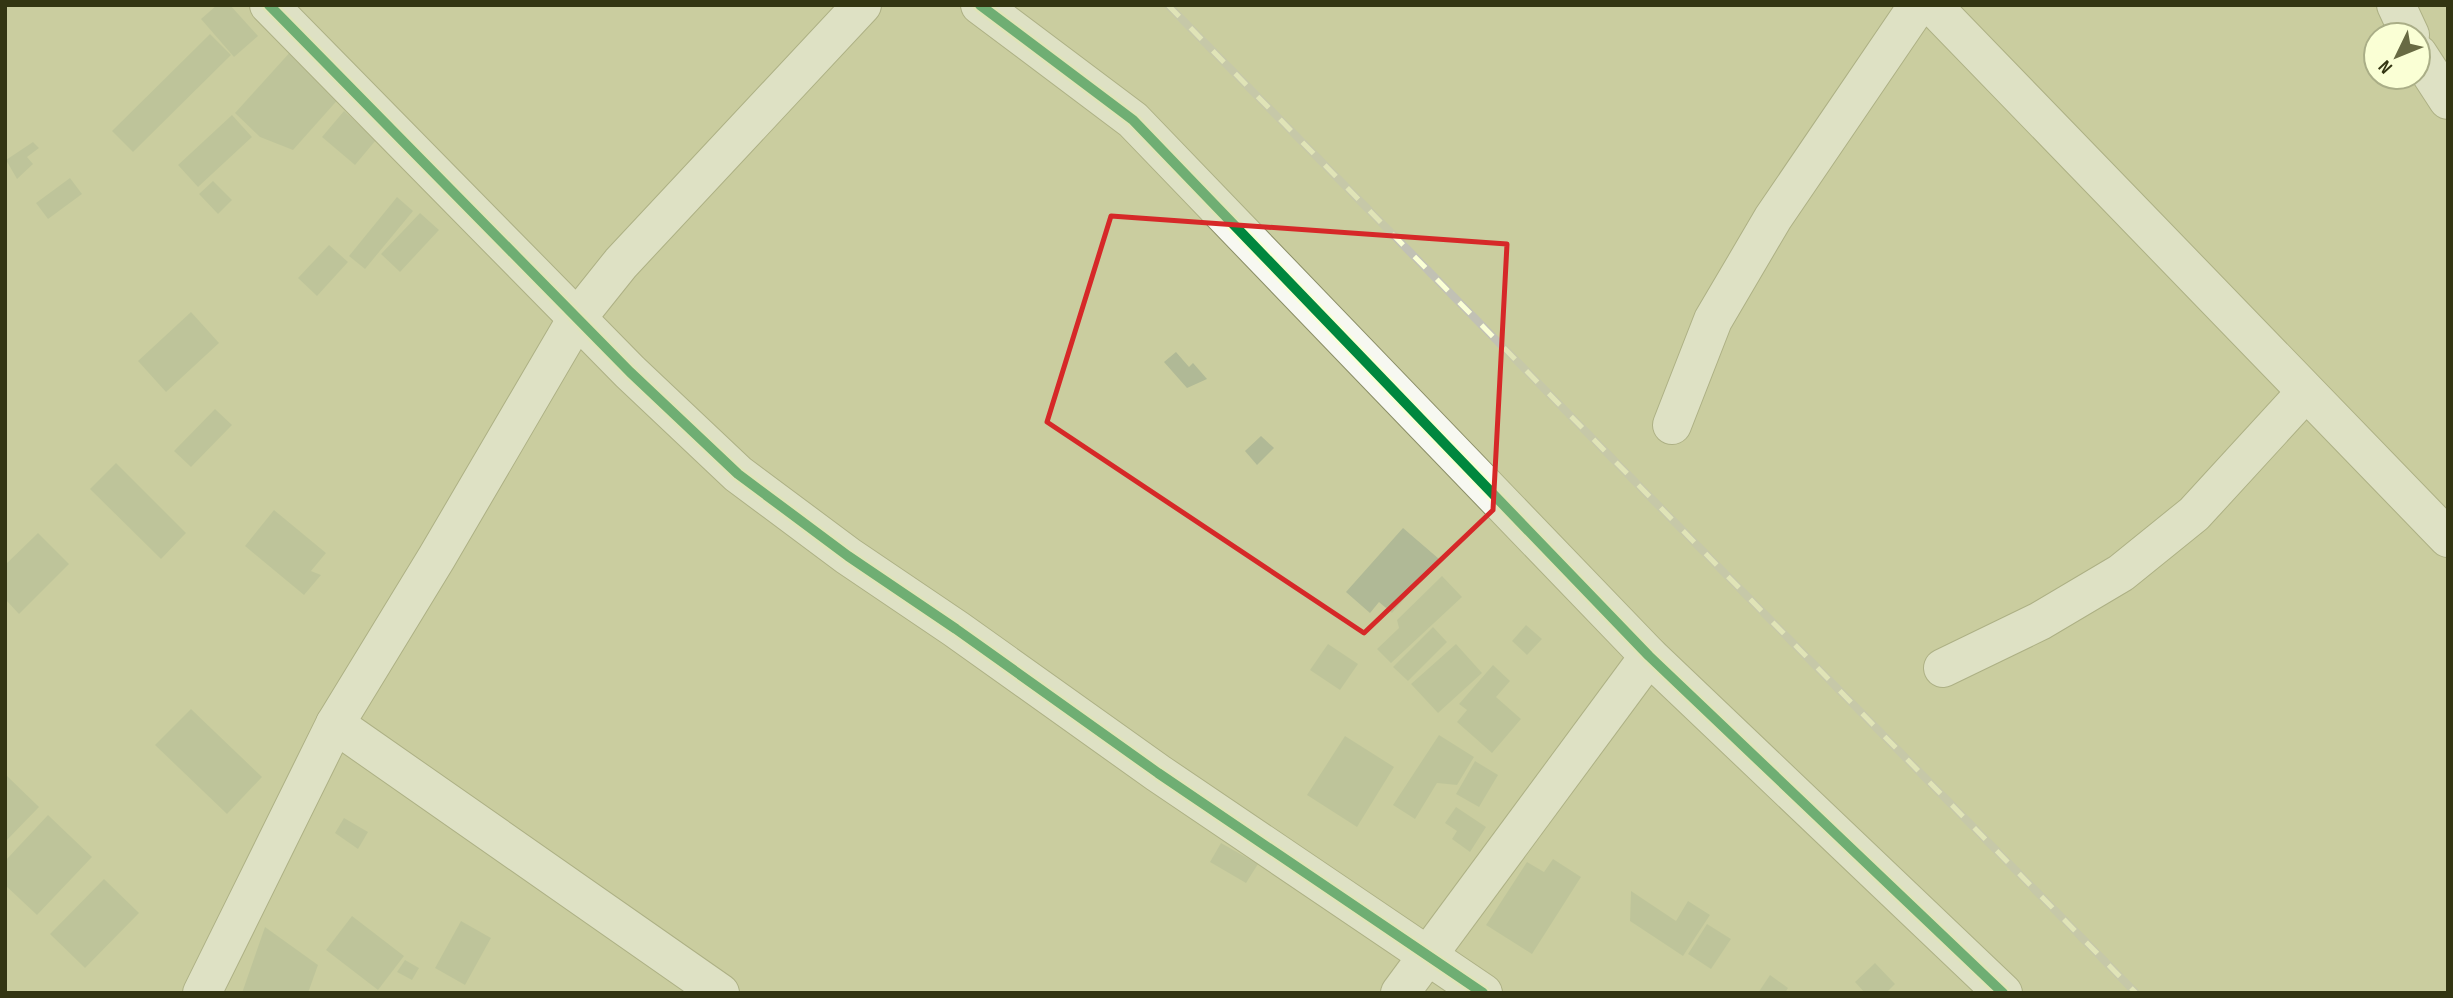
<svg xmlns="http://www.w3.org/2000/svg" width="2453" height="998" viewBox="0 0 2453 998" font-family="'Sofia Sans Condensed',sans-serif">
  <rect width="100%" height="100%" fill="#cacd9f"/>
  <g fill="#b0b996">
    <polygon points="217,5 230,5 258,36 234,57 201,19"/>
    <polygon points="210,34 231,55 133,152 112,131"/>
    <polygon points="292,50 342,95 293,150 260,137 235,113"/>
    <polygon points="344,111 376,140 355,165 322,137"/>
    <polygon points="232,115 252,137 198,187 178,165"/>
    <polygon points="33,142 39,148 27,157 33,164 17,179 6,160"/>
    <polygon points="70,178 82,194 48,219 36,203"/>
    <polygon points="213,181 232,200 218,214 199,194"/>
    <polygon points="397,197 413,211 365,269 349,256"/>
    <polygon points="420,213 439,230 400,272 381,254"/>
    <polygon points="329,245 348,262 317,296 298,278"/>
    <polygon points="191,312 219,343 166,392 138,361"/>
    <polygon points="1176,352 1189,367 1193,363 1207,379 1187,388 1164,362"/>
    <polygon points="215,409 232,425 191,467 174,451"/>
    <polygon points="1261,436 1274,448 1257,465 1245,451"/>
    <polygon points="116,463 186,533 161,559 90,489"/>
    <polygon points="274,510 326,553 311,571 321,575 304,595 245,546"/>
    <polygon points="1403,528 1439,559 1392,613 1379,602 1370,613 1346,592"/>
    <polygon points="38,533 69,564 19,614 5,599 5,565"/>
    <polygon points="1442,576 1462,597 1391,663 1377,649 1399,628 1397,620"/>
    <polygon points="1526,625 1542,639 1527,655 1512,641"/>
    <polygon points="1433,627 1447,642 1408,681 1393,667"/>
    <polygon points="1328,644 1358,664 1340,690 1310,670"/>
    <polygon points="1456,644 1482,673 1438,713 1411,684"/>
    <polygon points="1493,665 1510,681 1496,697 1521,719 1492,753 1457,722 1467,710 1459,704"/>
    <polygon points="191,709 262,777 227,814 155,745"/>
    <polygon points="1439,735 1474,757 1457,785 1437,783 1415,819 1393,805"/>
    <polygon points="1345,736 1394,767 1357,827 1307,795"/>
    <polygon points="1475,761 1498,775 1479,807 1456,794"/>
    <polygon points="5,774 39,807 5,842"/>
    <polygon points="1456,807 1486,827 1470,852 1452,839 1457,831 1445,823"/>
    <polygon points="48,815 92,857 37,915 5,885 5,861"/>
    <polygon points="344,818 368,832 358,849 335,833"/>
    <polygon points="1221,843 1258,864 1246,883 1210,862"/>
    <polygon points="1553,859 1581,877 1532,954 1486,925 1527,862 1544,872"/>
    <polygon points="104,879 139,913 85,968 50,934"/>
    <polygon points="1631,891 1676,921 1688,901 1710,915 1683,956 1630,921"/>
    <polygon points="352,916 404,956 378,990 326,950"/>
    <polygon points="461,921 491,938 465,985 435,968"/>
    <polygon points="1707,924 1731,939 1711,969 1688,954"/>
    <polygon points="265,927 318,965 308,993 242,993"/>
    <polygon points="405,960 419,968 412,980 397,972"/>
    <polygon points="1875,963 1895,984 1886,993 1865,993 1855,982"/>
    <polygon points="1770,975 1788,988 1785,993 1758,993"/>
  </g>
  <g fill="none" stroke-linecap="round" stroke-linejoin="round">
    <defs>
      <g id="minor">
        <polyline points="269,5 630,372 738,474 848,556 956,629 1158,773 1483,993"/>
        <polyline points="980,5 1133,120 1649,656 2003,993"/>
        <polyline points="1932,5 2448,538"/>
        <polyline points="2396,5 2410,35"/>
        <polyline points="2418,54 2448,100"/>
        <polyline points="1672,425 1713,320 1773,218 1918,5"/>
        <polyline points="1943,668 2040,621 2121,573 2194,514 2305,393"/>
        <polyline points="335,724 720,993"/>
        <polyline points="202,993 335,724 437,557 577,318 621,263 862,5"/>
        <polyline points="1400,993 1649,656"/>
      </g>
    </defs>
    <use href="#minor" stroke="#8a8d66" stroke-width="40"/>
    <use href="#minor" stroke="#f7f8f1" stroke-width="38"/>
    <defs>
      <polyline id="rail" points="1168,5 2136,993"/>
    </defs>
    <use href="#rail" stroke="#c1c1b4" stroke-width="8"/>
    <use href="#rail" stroke="#faffd5" stroke-width="5" stroke-dasharray="16" stroke-linecap="butt"/>
    <defs>
      <g id="cycleway">
        <polyline points="269,5 630,372 738,474 848,556 956,629 1158,773 1483,993"/>
        <polyline points="980,5 1133,120 1649,656 2003,993"/>
      </g>
    </defs>
    <use href="#cycleway" stroke="#faffd5" stroke-width="15"/>
    <use href="#cycleway" stroke="#00873e" stroke-width="10"/>
  </g>
  <path d="M0 0H2453V998H0ZM1111 216 1507 244 1493 510 1364 633 1047 422Z" fill="#cacd9f" fill-opacity=".55" fill-rule="evenodd"/>
  <path fill="none" stroke="#d62828" stroke-width="5" stroke-linejoin="round" d="M1111 216 1507 244 1493 510 1364 633 1047 422Z"/>
  <rect width="2453" height="998" fill="none" stroke="#333512" stroke-width="14"/>
  <g transform="translate(2397 56) rotate(227)"><circle r="33" fill="#faffd5" stroke="#aaae87" stroke-width="2"/>
  <path d="M0-5L12 26L0 18L-12 26Z" fill="#686a43"/>
  <text y="-10" font-size="19" font-weight="bold" text-anchor="middle" fill="#333512">N</text>
  </g>
</svg>
